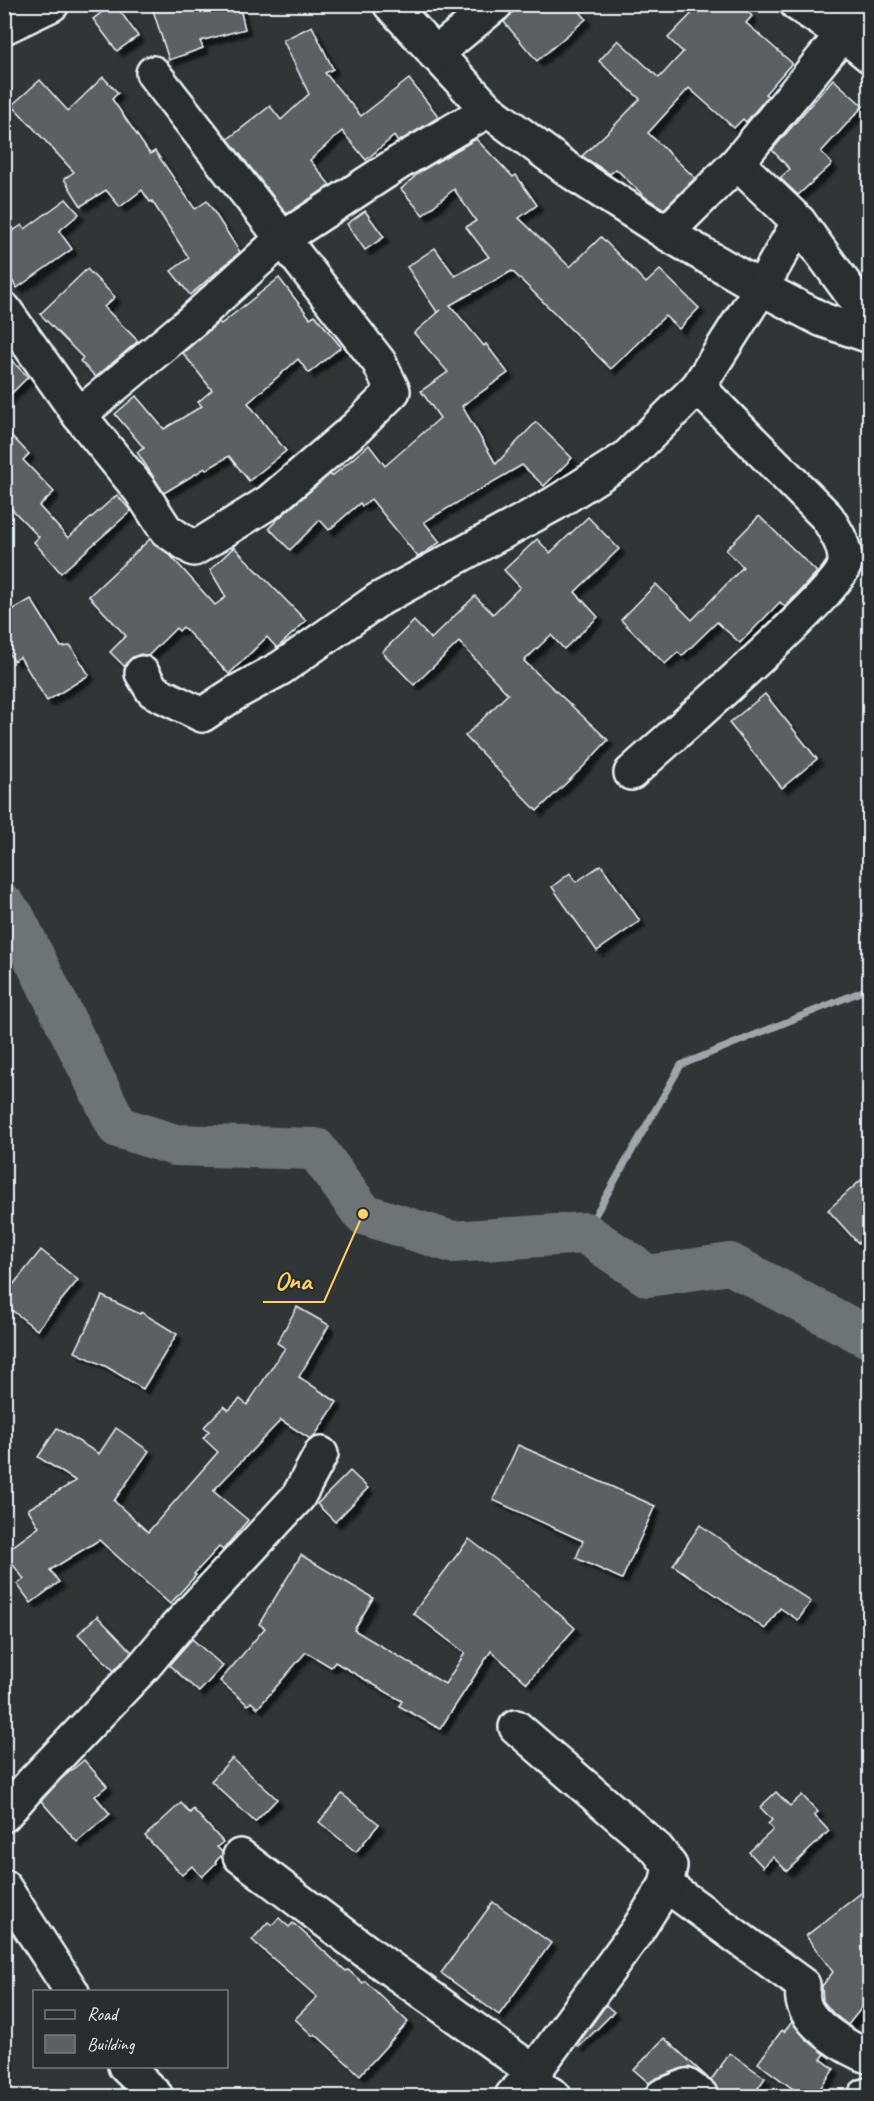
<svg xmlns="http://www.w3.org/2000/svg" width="874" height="2101" viewBox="0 0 874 2101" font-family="Caveat,sans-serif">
  <defs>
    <filter id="shadow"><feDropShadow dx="5.5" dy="5.5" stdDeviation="1.5" flood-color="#0009"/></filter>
  </defs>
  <rect width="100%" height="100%" fill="#323536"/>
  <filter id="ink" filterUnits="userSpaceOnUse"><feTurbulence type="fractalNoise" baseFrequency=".0167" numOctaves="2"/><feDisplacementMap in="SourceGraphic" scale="12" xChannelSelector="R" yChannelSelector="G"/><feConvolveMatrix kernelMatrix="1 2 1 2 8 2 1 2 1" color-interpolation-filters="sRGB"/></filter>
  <g filter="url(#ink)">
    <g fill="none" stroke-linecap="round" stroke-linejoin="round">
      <polyline stroke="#9fa5aa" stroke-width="7" points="585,1233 681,1065 870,988"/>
      <polyline stroke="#6e7376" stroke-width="42" points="4,905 14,917 118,1127 175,1145 316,1149 363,1214 452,1242 585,1233 648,1276 730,1264 870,1338"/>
    </g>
    <g fill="#5c6063" stroke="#e8f1f8" stroke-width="1.5" filter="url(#shadow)">
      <polygon points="113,4 115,4 138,36 117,51 93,19"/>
      <polygon points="151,4 239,4 245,29 200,41 203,48 169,60"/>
      <polygon points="514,4 574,4 586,19 537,61 504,22 513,11"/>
      <polygon points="701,4 740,4 752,16 746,23 792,63 765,94 768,96 746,122 743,119 734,128 689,88 648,133 695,178 664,209 645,197 616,169 610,174 582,156 611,129 640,99 599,61 618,40 659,78 683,52 668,38"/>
      <polygon points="312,26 333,69 325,73 361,116 409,79 439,117 398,142 394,136 366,160 342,131 310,160 330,185 287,214 228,139 270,106 281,120 309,94 283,40"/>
      <polygon points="103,77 118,93 112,99 150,154 155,151 195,209 207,201 240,252 190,295 171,271 189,258 152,201 150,202 142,190 120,207 106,190 81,206 64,179 74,172 12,105 40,80 68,111"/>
      <polygon points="833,79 863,106 821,152 832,164 798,195 780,178 790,169 772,150"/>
      <polygon points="476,139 513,177 516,175 537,205 519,218 570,267 601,237 646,283 660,270 699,308 679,329 665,316 611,369 512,271 450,305 484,346 486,344 508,373 462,406 496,464 536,422 572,458 544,486 522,465 424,522 440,542 418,557 371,499 362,506 360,503 329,530 320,520 290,550 269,528 279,518 330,474 332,476 369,445 385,466 440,418 421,391 448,372 414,333 441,310 437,312 407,267 435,248 455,276 489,257 466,227 476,221 454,189 423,215 401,189 421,171"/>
      <polygon points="66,199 79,214 59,231 72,249 17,288 4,269 4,237 22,225 25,229"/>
      <polygon points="365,211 384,237 365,250 347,224"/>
      <polygon points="87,269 115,297 104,307 138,341 96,377 80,361 83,358 40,314"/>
      <polygon points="279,278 310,318 315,315 341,347 309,373 298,359 248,403 286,451 249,481 229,456 206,470 205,468 164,493 137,452 144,448 115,414 136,396 164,429 202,406 198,402 212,390 183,353 219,322 221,324"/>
      <polygon points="4,353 28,377 4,401"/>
      <polygon points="4,428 29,454 23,460 54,492 39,506 68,538 117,495 131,511 61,573 34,542 39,537 4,501"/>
      <polygon points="759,516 817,572 785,607 780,602 740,643 717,622 682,656 678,652 665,664 621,620 656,584 692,620 743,567 726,550"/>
      <polygon points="588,517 619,549 575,592 598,617 564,649 551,635 524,661 608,740 583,767 537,811 465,736 508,694 459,642 414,685 382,652 414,621 431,639 475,596 493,614 520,587 504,570 537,539 550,553"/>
      <polygon points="150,539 170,555 215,605 226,597 210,570 234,547 306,621 277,648 267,637 229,674 183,627 179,631 176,628 148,656 141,654 133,657 125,667 110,652 126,636 89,596"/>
      <polygon points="31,599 61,647 71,646 89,675 47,701 20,657 14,661 4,646 4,615"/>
      <polygon points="765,694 817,759 782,788 729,723"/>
      <polygon points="601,865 640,921 597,951 552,887 570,873 576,882"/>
      <polygon points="861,1180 870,1189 870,1232 858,1243 828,1210"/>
      <polygon points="41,1250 78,1280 37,1330 4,1304 4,1296"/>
      <polygon points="102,1296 140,1314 141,1312 177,1334 143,1389 107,1367 75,1352"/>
      <polygon points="297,1307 329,1325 299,1377 337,1402 314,1437 310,1439 281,1420 213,1491 248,1520 223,1550 219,1547 194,1574 196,1575 170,1604 99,1540 50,1570 59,1582 31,1603 17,1584 24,1579 4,1553 39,1527 28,1509 76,1481 38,1457 57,1428 99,1454 116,1428 149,1451 114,1501 148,1532 218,1452 203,1438 209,1431 204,1427 224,1406 229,1410 240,1399 247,1405 285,1348 277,1343"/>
      <polygon points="518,1445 655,1506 622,1579 576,1558 583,1541 493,1500"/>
      <polygon points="350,1471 368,1488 335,1522 317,1504"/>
      <polygon points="700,1525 811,1602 798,1620 780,1608 765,1629 673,1565"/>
      <polygon points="469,1539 512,1572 575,1628 527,1683 491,1651 440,1729 399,1706 402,1701 335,1662 331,1667 306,1652 258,1708 251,1702 248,1705 220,1681 265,1628 259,1624 301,1555 373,1598 354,1630 445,1684 465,1653 413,1613"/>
      <polygon points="97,1616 132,1652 114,1671 78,1634"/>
      <polygon points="192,1639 223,1666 199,1692 169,1665"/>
      <polygon points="232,1758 277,1799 255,1822 211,1781"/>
      <polygon points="84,1760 107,1786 95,1796 110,1814 77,1842 41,1801 61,1779"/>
      <polygon points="776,1792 790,1806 802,1795 818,1812 814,1815 829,1831 787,1871 773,1857 763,1867 749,1852 773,1830 768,1824 772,1820 760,1807"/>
      <polygon points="342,1794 379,1824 356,1852 319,1822"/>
      <polygon points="181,1803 190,1813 193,1809 223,1842 217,1847 222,1852 222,1855 215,1862 216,1863 202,1877 192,1866 182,1875 145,1836"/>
      <polygon points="870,1886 870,1997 848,2025 833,2013 823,2001 822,1986 833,1972 806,1936"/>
      <polygon points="493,1902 551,1943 499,2015 441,1973"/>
      <polygon points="279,1918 289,1927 293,1923 346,1971 348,1970 363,1983 365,1981 408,2022 360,2075 315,2034 313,2036 295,2019 317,1997 252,1940 268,1922 272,1925"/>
      <polygon points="606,2005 614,2012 579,2047 577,2045"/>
      <polygon points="792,2022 806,2039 825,2054 821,2059 834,2069 814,2097 804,2097 758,2063 782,2030 784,2032"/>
      <polygon points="664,2038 708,2078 698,2071 689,2067 680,2069 655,2079 649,2083 634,2070"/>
      <polygon points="730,2053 765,2078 752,2097 720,2097 718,2088 711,2080"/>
    </g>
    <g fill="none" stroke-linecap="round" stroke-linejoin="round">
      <defs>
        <g id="minor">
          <polyline points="390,4 488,110 573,173 666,233 761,288 823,320 870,336"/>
          <polyline points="797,4 843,34 870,56"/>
          <polyline points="4,27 52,4"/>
          <polyline points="435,54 496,4"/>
          <polyline points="737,163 799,222 870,319"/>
          <polyline points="666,233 737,163 843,34 865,4"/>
          <polyline points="4,309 79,415 140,490 166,530 194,549 269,502 357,427 393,391 379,362 153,73"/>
          <polyline points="79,415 192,321 282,239 400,162 488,110"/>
          <polyline points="142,673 153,691 202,715 237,692 281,668 378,600 554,504 626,458 698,387 761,288 799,222"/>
          <path d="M631 773C662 744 842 590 845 563 846 546 835 530 827 517L698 387"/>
          <polyline points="4,1815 31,1784 144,1666 176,1628 298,1497 321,1454"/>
          <polyline points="240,1856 367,1952 534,2072"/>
          <path d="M666 1885 803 1985C803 1990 802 1995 803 2000 806 2024 848 2049 870 2057"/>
          <polyline points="4,1887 72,1992"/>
          <polyline points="125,2066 156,2096"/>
          <polyline points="528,2080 554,2096"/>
          <polyline points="512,2096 528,2080 637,1931 666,1885 670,1866 657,1849 516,1727"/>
          <polyline points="662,2096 687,2086 701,2096"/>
          <polyline points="865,2096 870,2094"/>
        </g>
      </defs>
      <use href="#minor" stroke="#e8f1f8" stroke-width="38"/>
      <use href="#minor" stroke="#2a2d2e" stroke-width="33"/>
    </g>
  </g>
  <path fill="none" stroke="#ffd166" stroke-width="2" d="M363 1214L324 1302H263"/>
  <circle fill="#ffd166" stroke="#2a2d2e" stroke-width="2" cx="363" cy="1214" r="6"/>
  <g font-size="26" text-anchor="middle" font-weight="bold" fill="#ffd166" stroke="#2a2d2e" stroke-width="4.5" stroke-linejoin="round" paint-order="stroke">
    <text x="293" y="1289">Ona</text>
  </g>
  <rect width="874" height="2101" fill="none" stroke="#2a2d2e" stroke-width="24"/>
  <rect x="12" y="12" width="850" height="2077" fill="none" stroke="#e8f1f8" stroke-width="2" filter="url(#ink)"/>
  <rect x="33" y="1990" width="195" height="78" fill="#2a2d2e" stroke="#767b7f" stroke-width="1.5"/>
  <rect x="45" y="2010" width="30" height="9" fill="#2a2d2e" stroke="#767b7f" stroke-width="1.5"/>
  <text x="87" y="2020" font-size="18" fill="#e8f1f8">Road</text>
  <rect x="45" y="2035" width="30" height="18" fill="#5c6063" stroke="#767b7f" stroke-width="1.5"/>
  <text x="87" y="2050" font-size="18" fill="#e8f1f8">Building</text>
</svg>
